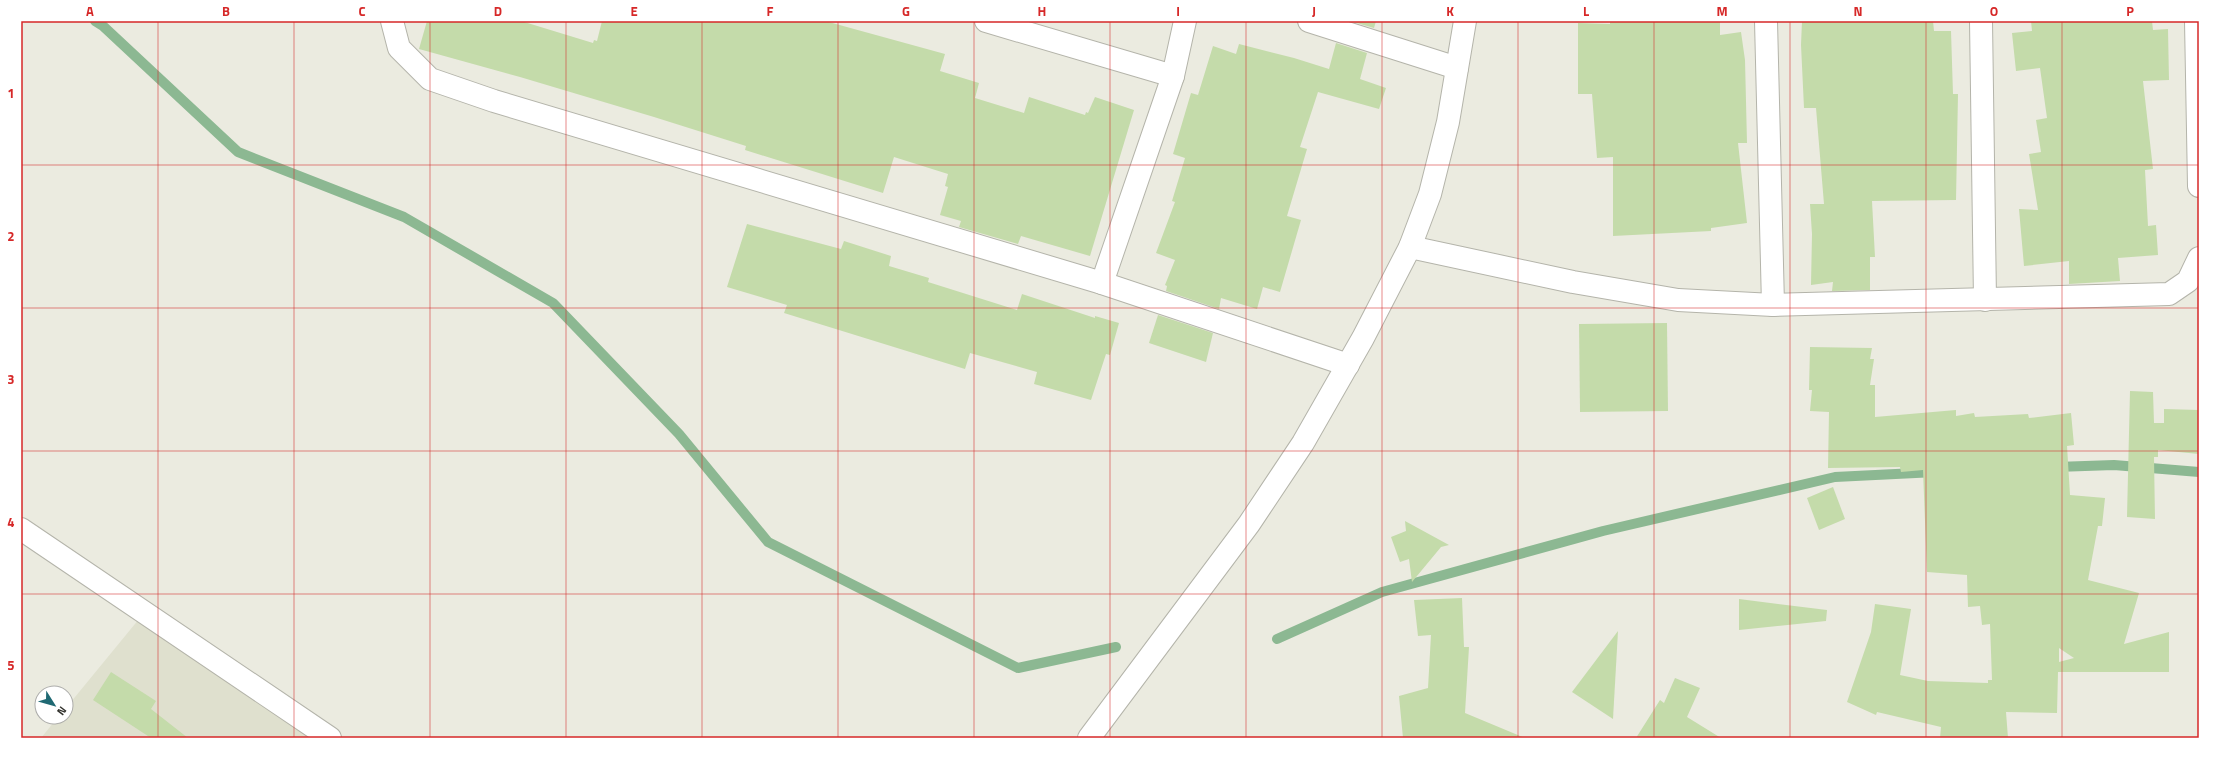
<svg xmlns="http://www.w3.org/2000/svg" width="2220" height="759" viewBox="0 0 2220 759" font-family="'Titillium Web',sans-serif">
  <rect width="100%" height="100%" fill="#ebebe0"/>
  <polygon fill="#dfe0ce" points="139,619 310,738 41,738 58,717 66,717 66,708"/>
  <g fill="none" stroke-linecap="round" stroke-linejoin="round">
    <g stroke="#8cb892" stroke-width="10">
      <polyline points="95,21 103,26 238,152 404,217 553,303 679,434 768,542 1018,668 1116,647"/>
      <polyline points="2056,467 2114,465 2199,472"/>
      <polyline points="1277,639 1382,592 1603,531 1835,477 1936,472"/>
    </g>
  </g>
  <g fill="#c4dbaa" fill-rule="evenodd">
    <polygon points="427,21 521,21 593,43 594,40 597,41 602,21 825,21 945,54 940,71 979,83 975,98 1024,113 1029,97 1085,115 1086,112 1088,113 1095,97 1134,110 1090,256 1021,236 1018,244 959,227 961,221 940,215 948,187 945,186 948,174 894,157 883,193 745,150 746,146 654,117 520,77 419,49"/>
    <polygon points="1350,21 1376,21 1374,28"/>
    <polygon points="1610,21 1720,21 1720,35 1741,32 1745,60 1747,143 1738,143 1747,223 1711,228 1711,231 1613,236 1613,157 1597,158 1592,94 1578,94 1578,23 1610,24"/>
    <polygon points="1802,21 1933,21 1934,31 1951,31 1953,94 1958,94 1956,200 1872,201 1875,257 1870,257 1870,290 1832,291 1833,282 1811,285 1812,234 1810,204 1824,204 1816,108 1804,108 1801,45"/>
    <polygon points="2031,21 2152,21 2153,30 2168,29 2169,80 2143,81 2153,169 2145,170 2148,226 2156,225 2158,255 2118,258 2120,281 2069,284 2069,261 2024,266 2019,209 2038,210 2029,154 2041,152 2036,120 2047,118 2040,68 2016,71 2012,33 2032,31"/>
    <polygon points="1336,43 1367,53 1360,79 1386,88 1379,109 1318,92 1300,147 1307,149 1287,216 1301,220 1280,292 1263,287 1257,309 1221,298 1219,309 1166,291 1167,286 1165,285 1175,260 1156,253 1175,202 1172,201 1185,158 1173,154 1191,93 1198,95 1213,46 1236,54 1239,44 1294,58 1329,69"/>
    <polygon points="747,224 841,249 844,241 891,256 889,266 929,278 928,282 1017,310 1022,294 1095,318 1095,316 1119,323 1110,355 1106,354 1091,400 1034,384 1037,372 970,353 965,369 784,313 787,305 727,287"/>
    <polygon points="1158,315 1213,333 1206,362 1149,343"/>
    <polygon points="1667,323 1668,411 1580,412 1579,324"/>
    <path d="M1810 347 1872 348 1870 359H1874L1870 385H1875V417L1956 410V416L1974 413 1975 417 2028 414 2029 418 2071 413 2074 445 2067 446 2070 495 2105 498 2102 526H2098L2088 580 2139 593 2124 644 2169 632V672H2058L2057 713 2006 712 2008 738H1940L1941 727 1877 712 1876 715 1847 702 1871 632 1875 604 1911 609 1900 675 1928 681 1988 683V680H1992L1990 624 1982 625 1980 606 1968 607 1967 575 1927 572 1923 470 1901 472 1900 467 1828 468 1829 412 1810 411 1812 390H1809ZM2059 648 2074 658 2059 662Z"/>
    <polygon points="2130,391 2153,392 2154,423 2164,423 2164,409 2199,410 2199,454 2158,450 2158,457 2154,457 2155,519 2127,517"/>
    <polygon points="1833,487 1845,519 1819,530 1807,498"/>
    <polygon points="1405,521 1449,545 1441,547 1412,582 1409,559 1400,562 1391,537 1406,531"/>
    <polygon points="1462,598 1464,647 1469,647 1465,713 1525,738 1403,738 1399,696 1428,688 1431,635 1418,636 1414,600"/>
    <polygon points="1739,599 1827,610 1826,621 1739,630"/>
    <polygon points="1618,631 1613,719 1572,692"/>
    <polygon points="111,672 156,701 151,709 188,738 151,738 93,700"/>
    <polygon points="1675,678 1700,688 1687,717 1721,738 1636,738 1660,700 1664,703"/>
  </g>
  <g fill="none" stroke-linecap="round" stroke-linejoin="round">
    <defs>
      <g id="street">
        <polyline points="392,21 399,48 430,79 494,101 1102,283 1173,76 1185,21"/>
        <polyline points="986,21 1173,76"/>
        <polyline points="1309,21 1457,68"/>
        <polyline points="1766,21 1773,305"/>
        <polyline points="1981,21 1985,300"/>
        <polyline points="2196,21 2199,186"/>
        <polyline points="1410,247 1573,282 1678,300 1773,305 2169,294 2188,281 2199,258"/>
        <polyline points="1102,283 1348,365"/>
        <polyline points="21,529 330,738"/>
      </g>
      <polyline id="secondary" points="1089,738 1249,524 1303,443 1363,338 1410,247 1430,194 1448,122 1465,21"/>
    </defs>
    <use href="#street" stroke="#b4b4aa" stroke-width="24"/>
    <use href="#secondary" stroke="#b4b4aa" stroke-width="24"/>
    <use href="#street" stroke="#fff" stroke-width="22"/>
    <use href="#secondary" stroke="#fff" stroke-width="22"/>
  </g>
  <path fill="none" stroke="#d62828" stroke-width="1" stroke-opacity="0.55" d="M158 21V738M294 21V738M430 21V738M566 21V738M702 21V738M838 21V738M974 21V738M1110 21V738M1246 21V738M1382 21V738M1518 21V738M1654 21V738M1790 21V738M1926 21V738M2062 21V738M21 165H2199M21 308H2199M21 451H2199M21 594H2199"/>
  <rect width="2220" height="759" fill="none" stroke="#ffffff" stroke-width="44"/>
  <g transform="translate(54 705) rotate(127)"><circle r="19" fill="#ffffff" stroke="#adadab"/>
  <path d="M0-3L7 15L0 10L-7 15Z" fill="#1f6973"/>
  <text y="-6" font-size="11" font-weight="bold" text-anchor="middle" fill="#32322d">N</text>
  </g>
  <rect x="22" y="22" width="2176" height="715" fill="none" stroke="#d62828" stroke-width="1.5"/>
  <g font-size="13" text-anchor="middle" font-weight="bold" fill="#d62828">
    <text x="90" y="16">A</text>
    <text x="226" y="16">B</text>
    <text x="362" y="16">C</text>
    <text x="498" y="16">D</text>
    <text x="634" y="16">E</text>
    <text x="770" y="16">F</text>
    <text x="906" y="16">G</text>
    <text x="1042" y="16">H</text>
    <text x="1178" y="16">I</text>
    <text x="1314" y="16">J</text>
    <text x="1450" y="16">K</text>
    <text x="1586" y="16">L</text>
    <text x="1722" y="16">M</text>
    <text x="1858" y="16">N</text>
    <text x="1994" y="16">O</text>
    <text x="2130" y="16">P</text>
    <text x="11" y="98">1</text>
    <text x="11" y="241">2</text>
    <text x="11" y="384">3</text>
    <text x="11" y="527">4</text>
    <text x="11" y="670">5</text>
  </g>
</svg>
